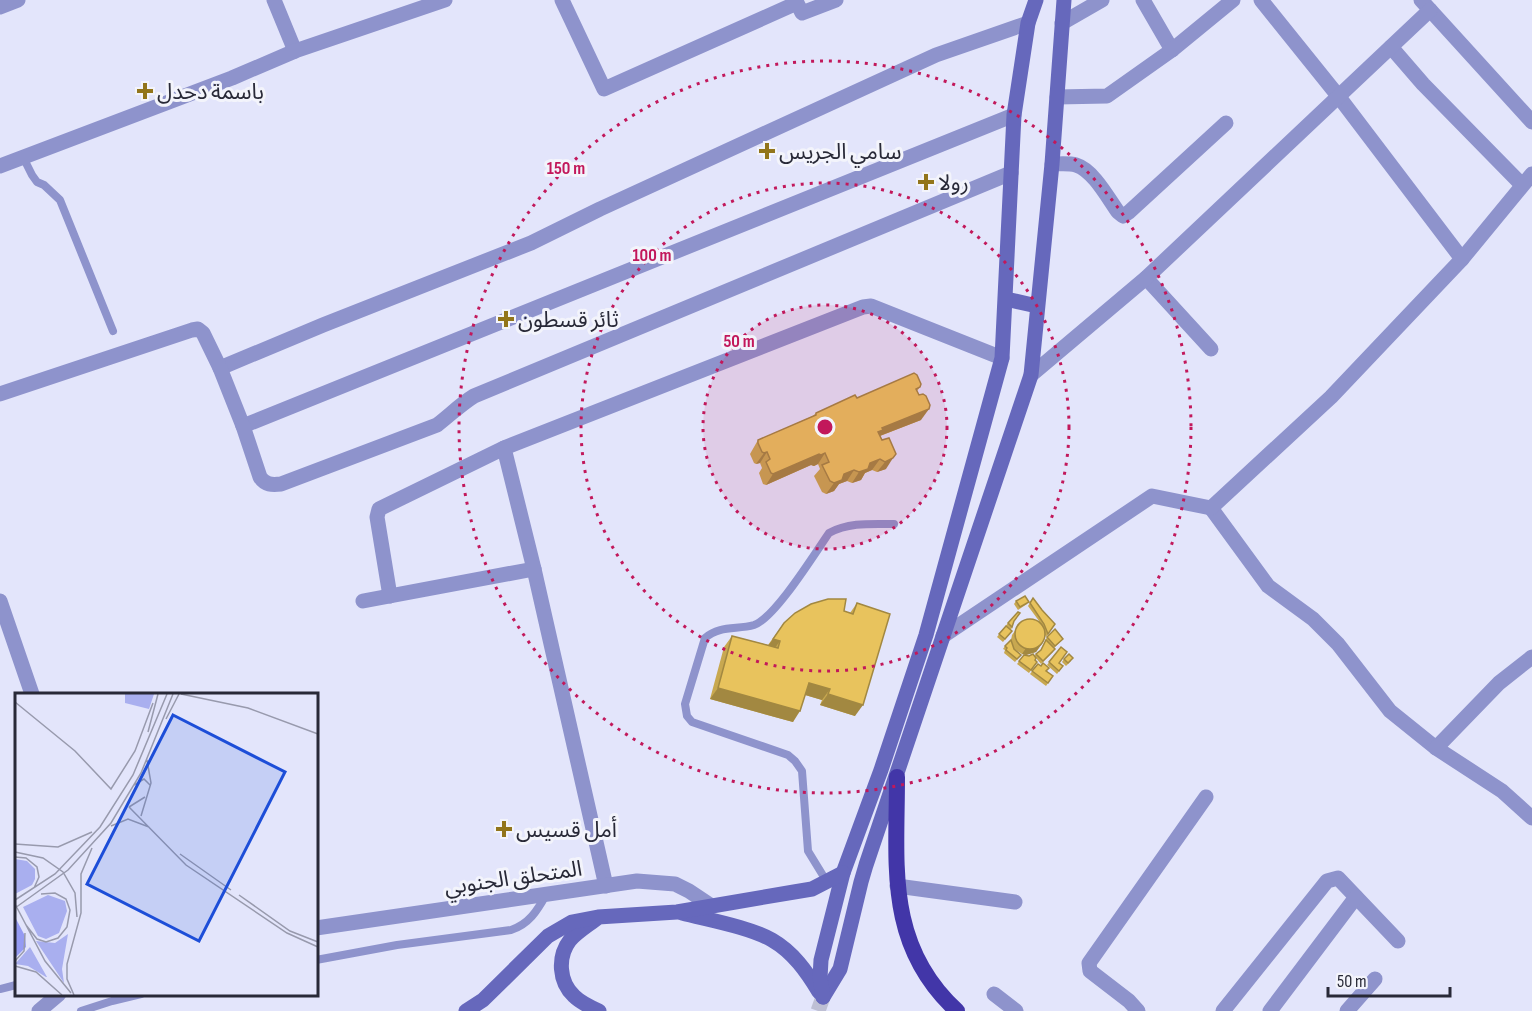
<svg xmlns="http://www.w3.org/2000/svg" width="1532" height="1011" viewBox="0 0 1532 1011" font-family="'Sofia Sans Condensed','Noto Sans Arabic',sans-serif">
  <rect width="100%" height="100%" fill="#e3e5fb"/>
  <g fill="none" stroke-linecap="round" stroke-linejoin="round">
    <polyline stroke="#bebfd4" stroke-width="15" stroke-dasharray="15 8" stroke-linecap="butt" points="818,1011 823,997"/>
    <g stroke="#8e93cc" stroke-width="8">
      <polyline points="23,157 32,175 37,182 44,185 60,200 113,331"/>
      <path d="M827 882 808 851 802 771 795 761 788 755 692 722 687 716 685 704 705 638C720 625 737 630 754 625 775 618 815 553 829 533 849 522 872 524 894 524"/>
      <path d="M316 960 397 945 511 930C529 924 537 911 546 895"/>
      <polyline points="0,989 16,985"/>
      <polyline points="81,1011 112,1001 141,994"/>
    </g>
    <g stroke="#8e93cc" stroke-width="15">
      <polyline points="274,0 295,51"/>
      <polyline points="562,0 604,89 797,3 802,13 836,0"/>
      <polyline points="1143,0 1172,50"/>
      <polyline points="1261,0 1339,97 1462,259"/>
      <polyline points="1421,0 1532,122"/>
      <polyline points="0,7 18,0"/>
      <polyline points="1062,23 1102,0"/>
      <polyline points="1391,47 1423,84 1522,185"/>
      <polyline points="1057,97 1107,96 1172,50 1233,0"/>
      <path d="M1052 164C1060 164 1069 163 1076 165 1093 170 1108 198 1118 212L1123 216 1129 212 1226 123"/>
      <polyline points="0,166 232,78 295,51 445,0"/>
      <polyline points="1146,278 1211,349"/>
      <polyline points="220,368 323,325 531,243 600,209 936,55 1028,23"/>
      <polyline points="1031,375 1146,278 1430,10"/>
      <polyline points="0,394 192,330 198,329 203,333 220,368 243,426 1014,115"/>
      <path d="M243 426 260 477C265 485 272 485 281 484L437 425C450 415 461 404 474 396L1011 173"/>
      <polyline points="1211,508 1268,586 1313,619 1338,644 1390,711 1436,748 1502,791 1532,818"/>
      <polyline points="390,596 377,517 379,509 504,448"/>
      <polyline points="0,601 32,694"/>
      <polyline points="363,601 534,569"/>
      <polyline points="943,636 1152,496 1211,508 1331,397 1462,259 1532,174"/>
      <polyline points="1436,748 1499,683 1532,657"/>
      <polyline points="606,886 534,569 504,448 863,307 871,306 1002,358"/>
      <polyline points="897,886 1015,902"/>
      <polyline points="316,928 637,881 675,884 689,891 710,905"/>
      <polyline points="994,994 1016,1011"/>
      <polyline points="39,1011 59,994"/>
      <polyline points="1138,1011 1129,1001 1090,971 1089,963 1206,797"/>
      <polyline points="1223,1011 1327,881 1338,878 1398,941"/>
      <polyline points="1270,1011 1356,897"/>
      <polyline points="1347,1011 1375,979"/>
    </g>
    <g stroke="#6668bc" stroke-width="15">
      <polyline points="1006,299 1037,306"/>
      <path d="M682 913C709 920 749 927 772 940 793 952 807 972 819 992"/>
      <path d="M596 919C587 926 577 932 570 940 557 957 559 982 574 996 581 1003 590 1007 599 1011"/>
      <polyline points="823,997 840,969 861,882 866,865 1031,375 1052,164 1064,0"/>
      <polyline points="823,997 820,978 821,960 843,873 881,770 926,635 1002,358 1014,115 1028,23 1036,0"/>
      <polyline points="466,1011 483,1000 548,936 572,922 598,917 677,912 794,892 812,889 843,873"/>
    </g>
    <path stroke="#4236a8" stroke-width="16" d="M897 777C897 865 885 945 957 1011"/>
  </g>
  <g fill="#c8a850">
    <polygon points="920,387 917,391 921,420 880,436 882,440 886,469 877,472 872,470 865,473 861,480 852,483 847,481 839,484 834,491 826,494 822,492 814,476 820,469 818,464 814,466 811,465 766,485 763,484 759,473 762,468 760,463 756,464 754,463 750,454 758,440 813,416 816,413 857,398"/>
    <polygon points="1033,598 1042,610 1055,624 1046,637 1045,635 1043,642 1036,652 1026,655 1022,654 1014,649 1011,640 1012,635 1022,621 1039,621 1028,606"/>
    <polygon points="1016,601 1027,604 1018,610 1014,604"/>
    <polygon points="857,603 855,716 820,705 822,700 805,695 793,722 710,699 724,647 732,636 768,645 784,623 844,611 850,613"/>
    <polygon points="1014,621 1011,630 1012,631 1003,642 997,637 1008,623"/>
    <polygon points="1047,637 1063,639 1054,648 1053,652 1041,664 1036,658 1035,660 1037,662 1029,673 1017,664 1024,655 1029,656 1034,656 1040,651"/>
    <polygon points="1005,646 1014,649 1021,655 1015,662 1004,653 1005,650 1003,649"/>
    <polygon points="1061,647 1059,663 1063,666 1057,674 1047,665"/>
    <polygon points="1064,659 1071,661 1066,666 1062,662"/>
    <polygon points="1038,664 1053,676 1046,686 1030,674"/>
  </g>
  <g fill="#a28841">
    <polygon points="929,409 921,420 877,437 878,432 882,428"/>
    <polygon points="767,452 760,463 756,464 764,453"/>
    <polygon points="825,453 818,464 814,466 811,465 766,485 773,474 819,454"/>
    <polygon points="893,458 886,469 877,472 885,462"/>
    <polygon points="880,459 872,470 865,473 861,480 852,483 859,472 870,463"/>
    <polygon points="854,470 847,481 839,484 834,491 826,494 834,483 844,474"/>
    <polygon points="773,639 780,641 772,652 765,650"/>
    <polygon points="1043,642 1036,652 1026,655 1022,654 1026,648"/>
    <polygon points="809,683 830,689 822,700 802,694"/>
    <polygon points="718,688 800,711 793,722 710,699"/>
    <polygon points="828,694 863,705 855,716 820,705"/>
  </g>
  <g fill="#e8c35d" stroke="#a28841" stroke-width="1.5">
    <polygon points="914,373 917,375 921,384 920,387 916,389 919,395 923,394 926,396 930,405 929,409 882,428 883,430 878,432 882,440 889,438 896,454 893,458 885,462 880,459 870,463 868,469 859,472 854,470 844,474 842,480 834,483 830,481 822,465 829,462 825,453 821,455 819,454 773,474 771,473 766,462 770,459 767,452 764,453 762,452 758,443 758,440 816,415 816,413 855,395 857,398"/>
    <polygon points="1025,596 1029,602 1020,607 1016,601"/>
    <polygon points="1033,598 1042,610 1055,624 1048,634 1044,624 1030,603"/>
    <polygon points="828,599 846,599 844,611 853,614 857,603 890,614 863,705 828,694 830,689 809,683 800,711 718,688 732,636 778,648 780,641 773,639 784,623 795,613 811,604"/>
    <polygon points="1018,612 1020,613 1014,621 1012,627 1008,623"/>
    <circle cx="1030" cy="634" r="15"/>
    <polygon points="1006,626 1012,631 1005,639 999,634"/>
    <polygon points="1055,629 1063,639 1055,646 1047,637"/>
    <polygon points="1011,640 1014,649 1021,655 1017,659 1006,650 1007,648 1005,646"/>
    <polygon points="1046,640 1055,649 1043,661 1036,654 1041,650"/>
    <polygon points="1061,647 1067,652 1059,663 1063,666 1059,671 1049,662"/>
    <polygon points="1033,654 1036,658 1035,660 1037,662 1031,670 1019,661 1024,655 1029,656"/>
    <polygon points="1069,654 1073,658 1068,663 1064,659"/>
    <polygon points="1043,663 1049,668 1046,671 1053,676 1048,683 1032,671 1038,664 1041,666"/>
  </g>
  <circle cx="825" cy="427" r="122" fill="#c2185b" fill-opacity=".12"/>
  <g fill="none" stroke="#c2185b" stroke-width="3" stroke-dasharray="3 6">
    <circle cx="825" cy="427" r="122"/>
    <circle cx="825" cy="427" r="244"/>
    <circle cx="825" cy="427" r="366"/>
  </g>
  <g fill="#92751b" stroke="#f3f4fb" stroke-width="2">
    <path d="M142 82h6v6h6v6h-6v6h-6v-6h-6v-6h6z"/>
    <path d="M764 142h6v6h6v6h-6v6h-6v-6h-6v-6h6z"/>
    <path d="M923 173h6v6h6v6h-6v6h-6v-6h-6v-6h6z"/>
    <path d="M503 310h6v6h6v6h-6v6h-6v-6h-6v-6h6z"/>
    <path d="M501 820h6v6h6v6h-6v6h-6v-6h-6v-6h6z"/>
  </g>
  <g text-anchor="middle" stroke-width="6" stroke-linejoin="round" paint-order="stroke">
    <g font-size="22" fill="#282937" stroke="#f3f4fb" text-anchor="start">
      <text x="157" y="99">باسمة دحدل</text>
      <text x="779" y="159">سامي الجريس</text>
      <text x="938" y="190">رولا</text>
      <text x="518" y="327">ثائر قسطون</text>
      <text x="516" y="837">أمل قسيس</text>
    </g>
    <g font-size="22" fill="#282937" stroke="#f3f4fb">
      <text transform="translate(513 877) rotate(-8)" y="8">المتحلق الجنوبي</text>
    </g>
  </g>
  <g transform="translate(15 693)">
    <rect width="303" height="303" fill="#e3e5fb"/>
    <path d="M110 1H139L134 16 110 10ZM0 166 12 168 20 176V186L17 192 0 201ZM33 202 50 208 52 218 44 240 31 246 23 243 8 214ZM53 241 47 276 49 290 21 248 40 250ZM15 254 32 284H31L13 273 0 271Z" fill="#a9afef"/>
    <path d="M0 224 10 243 11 254 0 265Z" fill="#959bf3"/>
    <path fill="none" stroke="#989aad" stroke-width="1.5" d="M166 1 233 15 303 41M0 9 60 58 96 96 120 58 138 10M151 26 164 1M133 39 143 1M119 92 129 86 135 92M114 114 171 172 272 240 303 254M114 114 130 104M126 123 136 90 132 67M96 133 113 126 134 134M0 151 43 154 77 139M0 159 28 165 48 179 60 200 62 224M165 161 216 197M0 164 11 165 22 174 24 184 19 195M224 202 275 238 303 249M0 207 40 181 85 134 118 82 152 1M0 211 30 268 56 300M0 215 53 177 96 130 126 80 158 1M11 232 22 246 31 249 43 245 52 234 55 217 51 206 40 200 26 201M0 268 9 258 10 240M0 273 21 279 47 302M59 302 52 286V271L66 220V181L77 155"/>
    <path fill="#1d4ed8" fill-opacity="0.15" stroke="#1d4ed8" stroke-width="3" d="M158 22 270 79 184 248 72 191Z"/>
    <rect width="303" height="303" fill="none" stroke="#282937" stroke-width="3"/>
  </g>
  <circle cx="825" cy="427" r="9" fill="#c2185b" stroke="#f3f4fb" stroke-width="3"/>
  <g font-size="18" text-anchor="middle" font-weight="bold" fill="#c2185b" stroke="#f3f4fb" stroke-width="6" stroke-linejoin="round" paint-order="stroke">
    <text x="566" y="174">150 m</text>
    <text x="652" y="261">100 m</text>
    <text x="739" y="347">50 m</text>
  </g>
  <path d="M1328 987v9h122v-9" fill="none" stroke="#282937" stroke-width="3"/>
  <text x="1337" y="987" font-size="18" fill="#282937" stroke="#f3f4fb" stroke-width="4.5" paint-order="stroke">50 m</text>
</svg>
